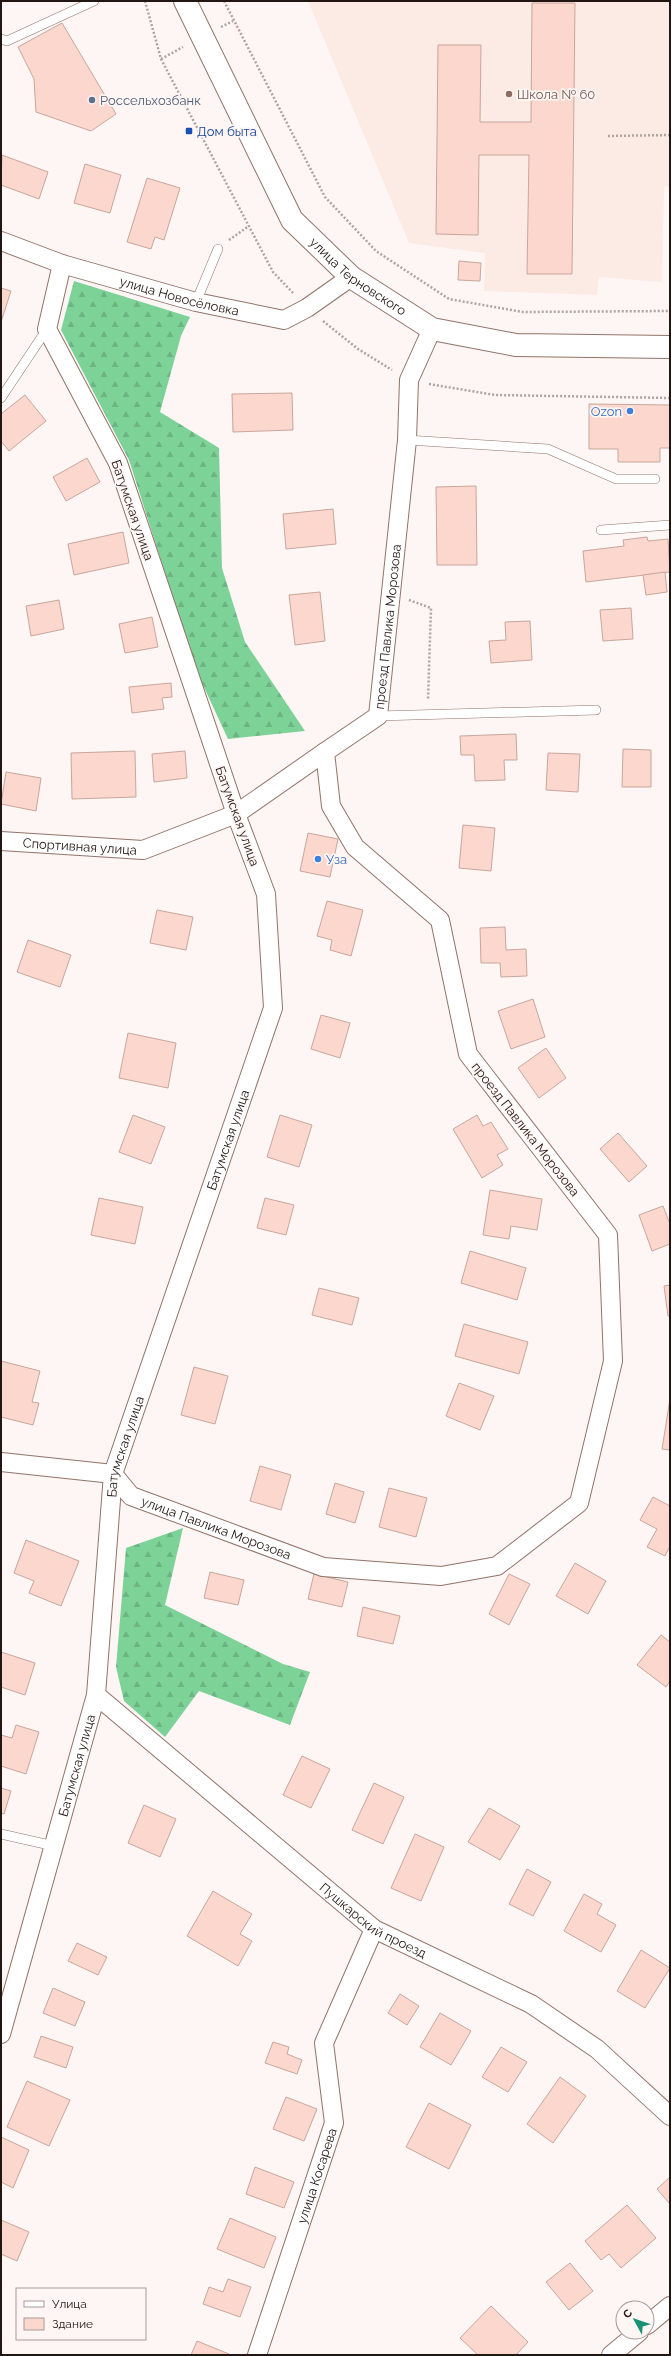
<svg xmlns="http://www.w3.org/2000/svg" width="671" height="2356" viewBox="0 0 671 2356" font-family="Raleway,sans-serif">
  <defs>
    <pattern id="forest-firs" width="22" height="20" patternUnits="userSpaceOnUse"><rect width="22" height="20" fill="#7dd298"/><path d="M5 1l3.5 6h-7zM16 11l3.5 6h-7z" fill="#6cb482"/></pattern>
  </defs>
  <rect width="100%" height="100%" fill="#fef6f4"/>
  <polygon fill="#fceae4" points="308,1 670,2 670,186 664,187 662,282 599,277 597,295 484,291 485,253 409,243"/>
  <g fill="url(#forest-firs)">
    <polygon points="74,281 190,317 181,336 160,412 219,448 222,568 245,642 305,731 228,739 196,670 129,460 61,330"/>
    <polygon points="183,1528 165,1605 283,1664 310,1672 290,1725 199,1691 165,1737 124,1701 116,1667 126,1548"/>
  </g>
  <g fill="#fbd7cd" stroke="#c8a69c">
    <polygon points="532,3 575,3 572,274 527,274 529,155 479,155 478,235 436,234 438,45 481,45 480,122 531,122"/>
    <polygon points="62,23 116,114 91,131 36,112 34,79 18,47"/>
    <polygon points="2,155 48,172 39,199 1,185"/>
    <polygon points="85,164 121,175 110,213 74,203"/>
    <polygon points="147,178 180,188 164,240 155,237 151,249 127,242"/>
    <polygon points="459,261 481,263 480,281 458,280"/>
    <polygon points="1,288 11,291 1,322"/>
    <polygon points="292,393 293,430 233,432 232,394"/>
    <polygon points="25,395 46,421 9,451 1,441 1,414"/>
    <polygon points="589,404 670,405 670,448 660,448 660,462 618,462 618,449 589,449"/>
    <polygon points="87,458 100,482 66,501 53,477"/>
    <polygon points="476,486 477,565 437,565 436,487"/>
    <polygon points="333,509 336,544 286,549 283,514"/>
    <polygon points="123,532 129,563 74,575 68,544"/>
    <polygon points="647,537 648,541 668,539 670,572 586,582 583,551 624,546 623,540"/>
    <polygon points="665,572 667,592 646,595 643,575"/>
    <polygon points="320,592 325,641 295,645 289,595"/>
    <polygon points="59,600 64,629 31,636 26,606"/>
    <polygon points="631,608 633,639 603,641 600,610"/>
    <polygon points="152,617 158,647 125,653 119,624"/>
    <polygon points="530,621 532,660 491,663 489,641 506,640 505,622"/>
    <polygon points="171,683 172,697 162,698 164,709 132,713 129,687"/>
    <polygon points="516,734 517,760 504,760 505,780 475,781 474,755 461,755 460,736"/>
    <polygon points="623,749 651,750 651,787 622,787"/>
    <polygon points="135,751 136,797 72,799 71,753"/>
    <polygon points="185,751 187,778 154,782 152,754"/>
    <polygon points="548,753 580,754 578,792 546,790"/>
    <polygon points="6,772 41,778 36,811 1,804"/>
    <polygon points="463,825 495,828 491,871 459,868"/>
    <polygon points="308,833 338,839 330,877 300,871"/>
    <polygon points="327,901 363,910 351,956 330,950 332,940 317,936"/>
    <polygon points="157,910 193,917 186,950 150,943"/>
    <polygon points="505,927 506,950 526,949 527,976 501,977 500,963 481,963 480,928"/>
    <polygon points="28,940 71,955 60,987 17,972"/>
    <polygon points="533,999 545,1037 511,1049 498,1011"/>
    <polygon points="321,1015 350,1023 340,1058 311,1049"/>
    <polygon points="128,1033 176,1043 168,1088 119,1078"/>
    <polygon points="546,1048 566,1078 539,1098 518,1068"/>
    <polygon points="133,1115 165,1127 151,1164 119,1152"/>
    <polygon points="280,1115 312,1125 299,1167 267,1157"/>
    <polygon points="477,1115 483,1126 491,1122 508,1149 497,1155 503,1165 482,1178 453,1129"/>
    <polygon points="618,1133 647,1166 629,1182 600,1149"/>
    <polygon points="490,1190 542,1199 537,1230 511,1226 509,1239 483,1235"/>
    <polygon points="99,1198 143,1207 135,1244 91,1235"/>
    <polygon points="265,1198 294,1205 286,1235 257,1228"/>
    <polygon points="663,1206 670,1224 670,1244 652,1251 639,1215"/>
    <polygon points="470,1251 526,1268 517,1300 461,1283"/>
    <polygon points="670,1285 670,1316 668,1316 664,1286"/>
    <polygon points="319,1288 359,1298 352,1325 312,1315"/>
    <polygon points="464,1324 528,1342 519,1374 455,1356"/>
    <polygon points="1,1361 40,1371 32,1402 39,1403 33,1425 1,1417"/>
    <polygon points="194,1367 228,1376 215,1424 181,1415"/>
    <polygon points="459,1383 494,1396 480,1430 446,1416"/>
    <polygon points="670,1399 670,1450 662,1449"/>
    <polygon points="260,1466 291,1475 281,1510 250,1501"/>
    <polygon points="335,1483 364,1492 355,1523 326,1514"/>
    <polygon points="389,1488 427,1498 416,1537 379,1527"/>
    <polygon points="653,1497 670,1506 670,1546 665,1556 647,1547 657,1529 640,1520"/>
    <polygon points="26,1540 79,1561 61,1606 29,1593 34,1581 14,1573"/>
    <polygon points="575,1563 606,1581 588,1614 556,1596"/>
    <polygon points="210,1572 244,1580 238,1605 204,1598"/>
    <polygon points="314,1574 348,1582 342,1607 308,1599"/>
    <polygon points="509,1574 530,1584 509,1625 489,1614"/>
    <polygon points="363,1607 400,1616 393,1644 357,1636"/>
    <polygon points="661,1635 670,1642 670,1681 666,1687 637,1665"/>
    <polygon points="1,1652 35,1663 25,1695 1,1687"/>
    <polygon points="16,1725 39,1732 26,1774 1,1766 1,1735 12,1738"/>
    <polygon points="302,1756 330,1769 311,1808 283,1795"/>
    <polygon points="374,1783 404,1797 383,1844 352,1830"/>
    <polygon points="1,1788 11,1791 4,1814 1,1813"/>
    <polygon points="144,1805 176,1819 160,1857 128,1843"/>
    <polygon points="489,1808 520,1826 500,1860 468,1842"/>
    <polygon points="415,1834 444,1847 421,1901 391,1888"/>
    <polygon points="527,1869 551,1882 533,1916 509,1904"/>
    <polygon points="213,1891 252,1914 240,1934 252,1941 238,1966 187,1936"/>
    <polygon points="584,1894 602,1904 597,1914 616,1925 601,1952 564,1931"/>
    <polygon points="77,1943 107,1957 98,1975 68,1961"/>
    <polygon points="641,1950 670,1968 645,2008 617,1991"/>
    <polygon points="53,1988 85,2002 75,2026 43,2013"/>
    <polygon points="400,1994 419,2006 407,2025 388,2013"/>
    <polygon points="440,2013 471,2031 451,2065 420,2047"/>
    <polygon points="41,2036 73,2047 66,2068 34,2057"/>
    <polygon points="273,2042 289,2047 287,2054 302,2060 297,2074 265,2063"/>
    <polygon points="501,2047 527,2062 508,2092 482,2077"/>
    <polygon points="560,2077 586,2096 553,2143 527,2124"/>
    <polygon points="27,2081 70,2100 49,2146 7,2127"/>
    <polygon points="286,2097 317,2109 304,2141 273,2129"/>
    <polygon points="429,2103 471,2125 449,2169 406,2147"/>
    <polygon points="1,2137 29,2150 13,2188 1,2182"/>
    <polygon points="255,2167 294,2182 284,2208 246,2194"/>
    <polygon points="670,2177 670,2204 657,2189"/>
    <polygon points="627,2205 656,2238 621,2268 609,2254 601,2260 585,2241"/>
    <polygon points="230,2218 276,2237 264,2268 217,2249"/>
    <polygon points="1,2220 29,2232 17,2261 1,2254"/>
    <polygon points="570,2263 593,2291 569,2310 546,2282"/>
    <polygon points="228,2279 251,2287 240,2317 203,2304 209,2287 223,2292"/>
    <polygon points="491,2306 528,2342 516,2355 478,2355 460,2338"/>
    <polygon points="197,2341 229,2354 228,2355 191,2355"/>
  </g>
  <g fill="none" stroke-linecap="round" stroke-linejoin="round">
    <defs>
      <g id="service">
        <polyline points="1,39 7,41 94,1"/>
        <polyline points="196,302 218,249"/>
        <polyline points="1,398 47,329"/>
        <polyline points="407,440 548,449 616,479 655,479"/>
        <polyline points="601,530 670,525"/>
        <polyline points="378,716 596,710"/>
        <polyline points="1,1834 54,1846"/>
      </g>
      <g id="minor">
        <path id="s1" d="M1 241 62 264 196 302 284 320 307 308 351 277"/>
        <path id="s2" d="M1 841 143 850 236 814 325 752"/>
        <path id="s3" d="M1 1462 113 1474 131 1496 323 1567 441 1576 497 1566 579 1503 613 1361 608 1235 468 1054 440 920 355 847 331 806 325 752 378 716 407 440 409 380 432 329"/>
        <path id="s4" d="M96 1695 374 1929 531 2004 597 2049 670 2116"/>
        <path id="s5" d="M1 2034 96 1695 113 1474 273 1008 266 894 236 814 118 463 47 329 62 264"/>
        <polyline points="647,2325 670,2306"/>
        <path id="s6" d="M257 2355 334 2123 324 2043 374 1929"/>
        <polyline points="611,2355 639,2332"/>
      </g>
      <g id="primary">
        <path id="s7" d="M185 1 292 220 351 277 432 329 516 345 670 347"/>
      </g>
    </defs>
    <use href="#service" stroke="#927368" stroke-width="10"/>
    <use href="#minor" stroke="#927368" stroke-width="20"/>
    <use href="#primary" stroke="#927368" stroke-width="24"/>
    <g stroke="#aea4a1" stroke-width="2.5" stroke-dasharray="2 2" stroke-linecap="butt">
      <polyline points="145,1 161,59 273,272 293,293"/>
      <polyline points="224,1 325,197 376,251 449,299 523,312 670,311"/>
      <polyline points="221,27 233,21"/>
      <polyline points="161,59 183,47"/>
      <polyline points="608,136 670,135"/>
      <polyline points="229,240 249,226"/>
      <polyline points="323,321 358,349 392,370"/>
      <polyline points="429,384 495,395 670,398"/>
      <polyline points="409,600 431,608 428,700"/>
    </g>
    <use href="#service" stroke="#fff" stroke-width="9"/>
    <use href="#minor" stroke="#fff" stroke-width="18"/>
    <use href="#primary" stroke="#fff" stroke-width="22"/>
  </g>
  <circle fill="#8d6e63" stroke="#fef6f4" stroke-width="1.5" cx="509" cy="94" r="4"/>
  <circle fill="#5c6f8a" stroke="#fef6f4" stroke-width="1.5" cx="92" cy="100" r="4"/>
  <rect fill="#1a4fb4" stroke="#fef6f4" stroke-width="1.5" x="185" y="127" width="8" height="8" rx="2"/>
  <g fill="#3f7fe0" stroke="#fef6f4" stroke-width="1.5">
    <circle cx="630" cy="411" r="4"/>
    <circle cx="318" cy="859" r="4"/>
  </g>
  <g text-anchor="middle" stroke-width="3.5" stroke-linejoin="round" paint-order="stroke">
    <g font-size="13" fill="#785e54" stroke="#fef6f4" text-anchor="start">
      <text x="517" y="99">Школа № 60</text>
    </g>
    <g font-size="13" fill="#4e5e75" stroke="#fef6f4" text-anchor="start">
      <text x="100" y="105">Россельхозбанк</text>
    </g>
    <g font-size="13" fill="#164399" stroke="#fef6f4" text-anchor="start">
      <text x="197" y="136">Дом быта</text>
    </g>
    <g font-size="13" fill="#221612" stroke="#fef6f4">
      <text dy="5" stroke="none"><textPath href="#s7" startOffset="331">улица Терновского</textPath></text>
      <text dy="5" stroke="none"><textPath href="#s1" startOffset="187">улица Новосёловка</textPath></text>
      <text transform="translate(133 510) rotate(71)" y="5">Батумская улица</text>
      <text dy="5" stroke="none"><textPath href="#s3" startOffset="1630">проезд Павлика Морозова</textPath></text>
      <text transform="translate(238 816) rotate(70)" y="5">Батумская улица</text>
      <text dy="5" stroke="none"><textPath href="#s2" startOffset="79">Спортивная улица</textPath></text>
      <text transform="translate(526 1129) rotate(52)" y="5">проезд Павлика Морозова</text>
      <text dy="5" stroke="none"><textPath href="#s5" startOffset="927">Батумская улица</textPath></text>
      <text dy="5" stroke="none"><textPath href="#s5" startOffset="603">Батумская улица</textPath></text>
      <text dy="5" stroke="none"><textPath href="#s3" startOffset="232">улица Павлика Морозова</textPath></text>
      <text dy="5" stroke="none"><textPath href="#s5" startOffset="279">Батумская улица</textPath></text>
      <text dy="5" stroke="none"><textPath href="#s4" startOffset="358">Пушкарский проезд</textPath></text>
      <text dy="5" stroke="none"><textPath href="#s6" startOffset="189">улица Косарева</textPath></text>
    </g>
    <g font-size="13" fill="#366cbe" stroke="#fef6f4" text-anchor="end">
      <text x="622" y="416">Ozon</text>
      <text x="326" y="864" text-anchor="start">Уза</text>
    </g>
  </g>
  <rect width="671" height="2356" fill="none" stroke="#221612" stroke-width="4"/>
  <rect x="16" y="2288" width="130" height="52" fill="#fef6f4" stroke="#a69c9a"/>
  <rect x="24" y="2301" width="20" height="6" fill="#ffffff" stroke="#a69c9a"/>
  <text x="52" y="2308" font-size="12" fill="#221612">Улица</text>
  <rect x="24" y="2318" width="20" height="12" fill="#fbd7cd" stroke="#a69c9a"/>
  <text x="52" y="2328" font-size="12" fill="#221612">Здание</text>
  <g transform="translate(635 2320) rotate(310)"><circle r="19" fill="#fef6f4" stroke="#a69c9a"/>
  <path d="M0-3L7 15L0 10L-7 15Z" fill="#199175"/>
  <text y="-6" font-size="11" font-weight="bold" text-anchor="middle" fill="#221612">С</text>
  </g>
</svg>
